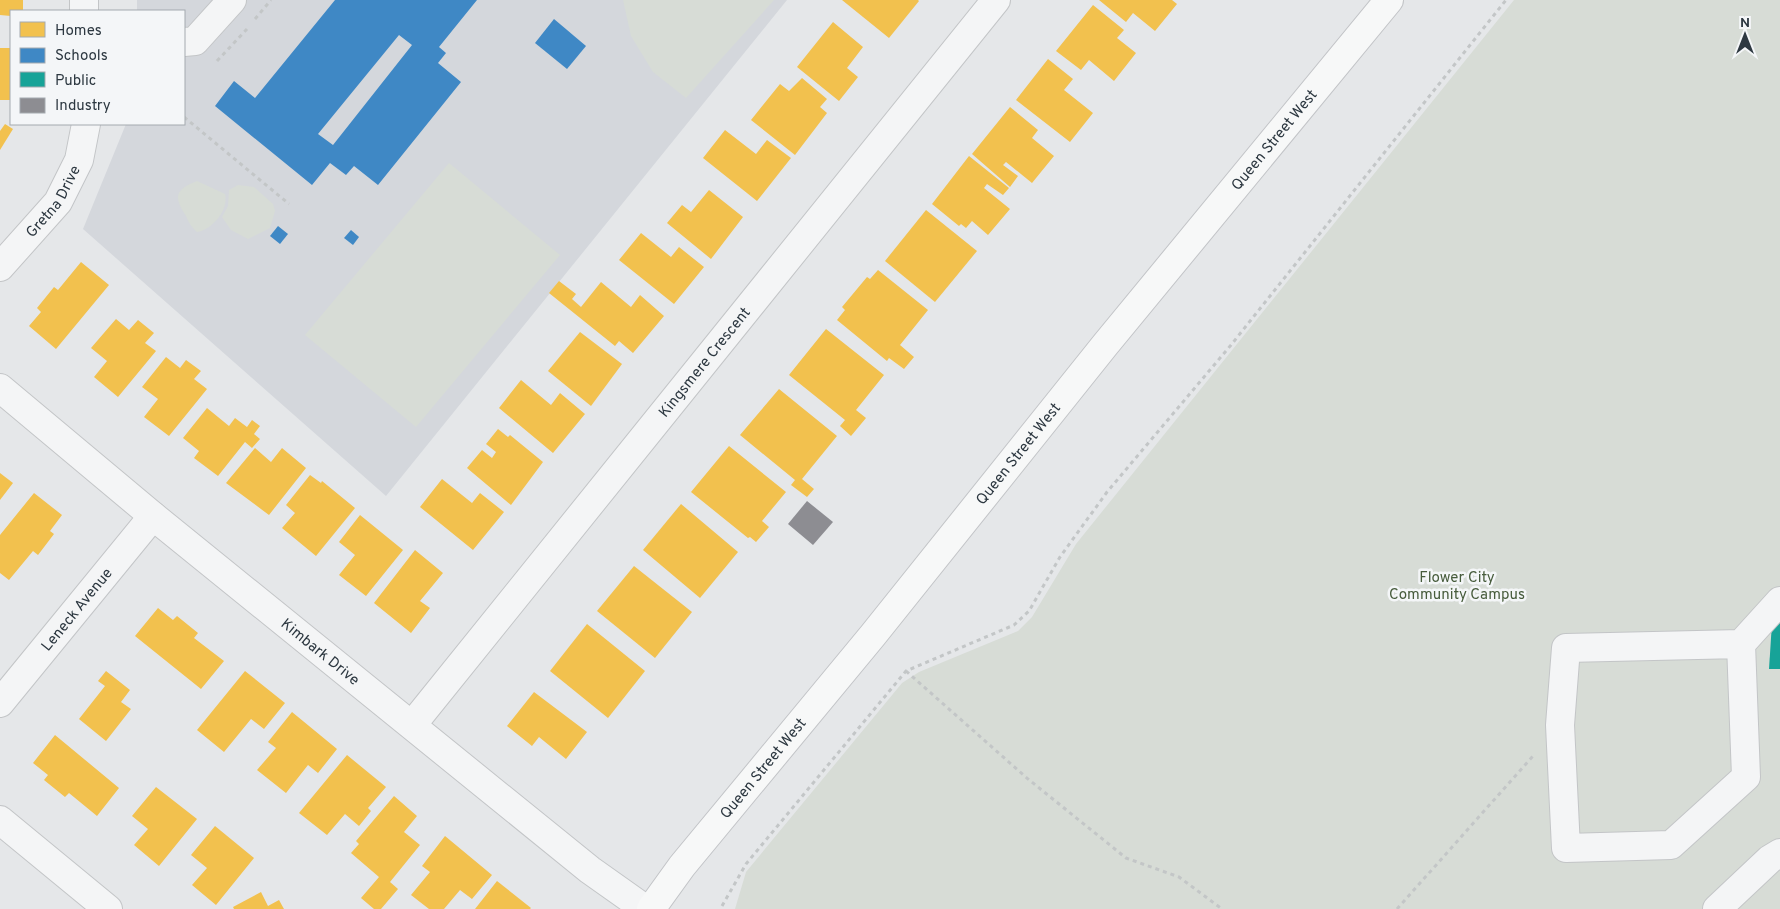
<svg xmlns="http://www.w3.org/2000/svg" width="1780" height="909" viewBox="0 0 1780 909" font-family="Overpass,sans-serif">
  <rect width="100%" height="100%" fill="#e5e7e9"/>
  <polygon fill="#d4d7dc" points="137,0 787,0 386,496 83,229 126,124 184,124 184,11 137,11"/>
  <g fill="#d7dcd6">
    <polygon points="623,0 774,0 686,98 653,72 631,36"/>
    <polygon points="1514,0 1780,0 1780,909 735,909 746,872 902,683 919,672 1018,631 1032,617 1076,544"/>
    <polygon points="449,163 560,255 416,427 305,335"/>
    <path d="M197 181 225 194C229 210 212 230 197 232 192 228 189 223 186 216 174 197 174 190 197 181Z"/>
    <polygon points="238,185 254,187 273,204 275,211 270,228 248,239 231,230 222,217 228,206 229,190"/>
  </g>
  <g fill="#f2c14e">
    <polygon points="0,0 23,0 23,11 11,11 11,16 0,15"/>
    <polygon points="842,0 918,0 919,1 889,38"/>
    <polygon points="1099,0 1172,0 1177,4 1155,31 1133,13 1126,22"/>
    <polygon points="1093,5 1124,30 1117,38 1136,53 1114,81 1089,60 1081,70 1056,51"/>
    <polygon points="833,22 863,47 847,68 858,77 839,101 797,67"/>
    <rect x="0" y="48" width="11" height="52"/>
    <polygon points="1048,59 1073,79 1064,90 1093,113 1070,142 1016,100"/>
    <polygon points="802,78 827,99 820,107 827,113 795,155 751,120 780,84 789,91"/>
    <polygon points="1010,107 1038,130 1032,138 1054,156 1032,183 1006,162 1003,165 1018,176 1010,187 972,154"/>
    <polygon points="5,124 13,129 0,150 0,131"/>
    <polygon points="725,130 756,154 767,140 791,158 757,201 703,158"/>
    <polygon points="969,156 1009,188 1003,195 987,184 984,188 1010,209 988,235 972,221 966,228 961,224 959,226 932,204"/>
    <polygon points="709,190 743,217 711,259 667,223 682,205 691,212"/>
    <polygon points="926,210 977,251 935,302 885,261"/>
    <polygon points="641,233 671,257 679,247 704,267 674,304 619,260"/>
    <polygon points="81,262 109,285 56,349 29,326 41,312 37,308 54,287 58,290"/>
    <polygon points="878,270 928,310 900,345 914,357 904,369 889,358 887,361 837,320 845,310 842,307 867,277 870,279"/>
    <polygon points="559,281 576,294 572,299 581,307 601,282 631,307 640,295 664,316 633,353 619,341 615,346 549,293"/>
    <polygon points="116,319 129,330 138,320 154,333 145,343 156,351 118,397 94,377 107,361 91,348"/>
    <polygon points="826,329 884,375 856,410 866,418 851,436 840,426 845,420 789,375"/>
    <polygon points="580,332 622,364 591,406 548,371"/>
    <polygon points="166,357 180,368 186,360 201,371 194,379 207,389 169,436 144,417 158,399 142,387"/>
    <polygon points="521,380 551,405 560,393 585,414 553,453 499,408"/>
    <polygon points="779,389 837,436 802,479 814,489 807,497 791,485 795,480 740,435"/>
    <polygon points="207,408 229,426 235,418 247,427 252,420 260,426 254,434 260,439 252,448 245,442 218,476 194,458 199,451 183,438"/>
    <polygon points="498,429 508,437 510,435 543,462 511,505 467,468 482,450 492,458 496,452 486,444"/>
    <polygon points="729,446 786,492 762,521 769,527 756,542 750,537 748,538 691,492"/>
    <polygon points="255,448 271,462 282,448 306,468 269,515 226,483"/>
    <polygon points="0,473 13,483 0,500"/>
    <polygon points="310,475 321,483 322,481 355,508 316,556 282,528 295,513 286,505"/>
    <polygon points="442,479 472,503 480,493 504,512 473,550 420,507"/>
    <polygon points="34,493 62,515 50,531 54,534 38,555 33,551 9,580 0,573 0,535"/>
    <polygon points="681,504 738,552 700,598 643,550"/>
    <polygon points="360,515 403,550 366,596 339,575 355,555 339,542"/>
    <polygon points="415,550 443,573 420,601 430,608 411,633 374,603"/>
    <polygon points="634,566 692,612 655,658 597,611"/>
    <polygon points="158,608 173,620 177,616 198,633 194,638 224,661 201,689 135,636"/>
    <polygon points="587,624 645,671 608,718 550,671"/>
    <polygon points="106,671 130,690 121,702 131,709 106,741 79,719 105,686 98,681"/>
    <polygon points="245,671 285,703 264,729 251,719 224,752 197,730"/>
    <polygon points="534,692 587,732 566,759 539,737 532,746 507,726"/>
    <polygon points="292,712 337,749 318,773 308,765 286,793 257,770 276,748 268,742"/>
    <polygon points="55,735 119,788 97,816 69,793 65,797 44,780 48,775 33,763"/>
    <polygon points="347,755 386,787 368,808 371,811 359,826 345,814 327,835 299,813"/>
    <polygon points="156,787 197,819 159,866 134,845 148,829 132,816"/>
    <polygon points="394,796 417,816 404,832 420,845 390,882 398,889 381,909 374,909 361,898 379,877 351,853 359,844 356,841"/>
    <polygon points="215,826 254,858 216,905 192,885 207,868 191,855"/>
    <polygon points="445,836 492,875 472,899 460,890 444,909 429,909 411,895 430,872 422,866"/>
    <polygon points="497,881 531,908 530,909 475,909"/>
    <polygon points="261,892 268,906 279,900 284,909 234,909 233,907"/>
  </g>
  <g fill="#3f88c5" fill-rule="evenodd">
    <path d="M335 0H477L439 47 446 53 438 63 461 82 378 185 354 166 346 175 330 163 312 185 215 106 234 81 255 98ZM399 35 412 45 333 145 318 134Z"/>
    <polygon points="554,19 586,46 567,69 535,43"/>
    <polygon points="278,226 288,234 280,244 270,236"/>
    <polygon points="351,230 359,237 353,245 344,238"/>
  </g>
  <polygon fill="#17a398" points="1772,623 1780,623 1780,669 1769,669"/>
  <polygon fill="#8d8d92" points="807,501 833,522 813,545 788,524"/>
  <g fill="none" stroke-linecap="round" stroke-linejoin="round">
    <defs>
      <g id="minor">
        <polyline points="84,0 84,11"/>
        <polyline points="184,42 195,41 232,0"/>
        <path id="s1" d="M0 267 58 202 79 160 86 124"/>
        <path id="s2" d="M0 388 153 516 590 870 645 909"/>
        <polyline points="1741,644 1566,648 1560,725 1566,848 1671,845 1746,777 1741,644 1780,601"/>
        <path id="s3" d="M0 703 153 516"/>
        <path id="s4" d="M412 725 996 0"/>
        <polyline points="0,820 108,909"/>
        <polyline points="1717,909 1770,859 1780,853"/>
      </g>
      <g id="major">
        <path id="s5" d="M651 909 682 866 873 635 1105 345 1389 0"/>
      </g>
    </defs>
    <use href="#minor" stroke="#c3c5c7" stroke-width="30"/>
    <use href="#major" stroke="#c2c4c7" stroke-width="30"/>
    <g stroke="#c3c6c7" stroke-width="3" stroke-dasharray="4 4" stroke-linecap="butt">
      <polyline points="255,19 271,0"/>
      <polyline points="217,61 247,29"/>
      <polyline points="184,117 289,204"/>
      <polyline points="906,671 1028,779 1126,858 1179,877 1222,909"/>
      <polyline points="722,906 746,864 906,671 1014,625 1029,611 1060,557 1107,492 1231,345 1506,0"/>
      <polyline points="1397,909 1533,756"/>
    </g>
    <use href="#minor" stroke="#f4f5f6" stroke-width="28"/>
    <use href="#major" stroke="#f7f8f8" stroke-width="28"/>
  </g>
  <g text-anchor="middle" stroke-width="5" stroke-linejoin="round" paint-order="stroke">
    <g font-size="15" fill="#2d3841" stroke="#f4f6f8">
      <text dy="5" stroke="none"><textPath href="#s5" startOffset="990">Queen Street West</textPath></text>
      <text dy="5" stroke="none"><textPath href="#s1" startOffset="85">Gretna Drive</textPath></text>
      <text dy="5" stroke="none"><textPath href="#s4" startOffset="466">Kingsmere Crescent</textPath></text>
      <text dy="5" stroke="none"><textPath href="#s5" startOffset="585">Queen Street West</textPath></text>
      <text dy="5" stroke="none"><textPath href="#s3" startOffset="121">Leneck Avenue</textPath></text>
      <text dy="5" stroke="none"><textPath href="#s2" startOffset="415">Kimbark Drive</textPath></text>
      <text dy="5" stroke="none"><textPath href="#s5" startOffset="180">Queen Street West</textPath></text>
    </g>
    <g font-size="15" fill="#475c3c" stroke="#f4f6f8">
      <text x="1457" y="582">Flower City<tspan x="1457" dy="17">Community Campus</tspan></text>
    </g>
  </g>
  <rect x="10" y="10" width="175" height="115" fill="#f4f6f8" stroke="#a4aaaf"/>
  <rect x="20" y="22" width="25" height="15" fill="#f2c14e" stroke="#a4aaaf"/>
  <text x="55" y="35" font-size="15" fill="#2d3841">Homes</text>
  <rect x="20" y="48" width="25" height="15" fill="#3f88c5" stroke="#a4aaaf"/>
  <text x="55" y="60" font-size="15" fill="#2d3841">Schools</text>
  <rect x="20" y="72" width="25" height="15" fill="#17a398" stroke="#a4aaaf"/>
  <text x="55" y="85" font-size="15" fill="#2d3841">Public</text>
  <rect x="20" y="98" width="25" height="15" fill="#8d8d92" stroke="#a4aaaf"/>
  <text x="55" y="110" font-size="15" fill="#2d3841">Industry</text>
  <g transform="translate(1745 35)" stroke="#f4f6f8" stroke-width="4" paint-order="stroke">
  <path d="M0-4L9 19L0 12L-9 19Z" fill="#2d3841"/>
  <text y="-8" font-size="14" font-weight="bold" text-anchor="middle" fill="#2d3841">N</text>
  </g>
</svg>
